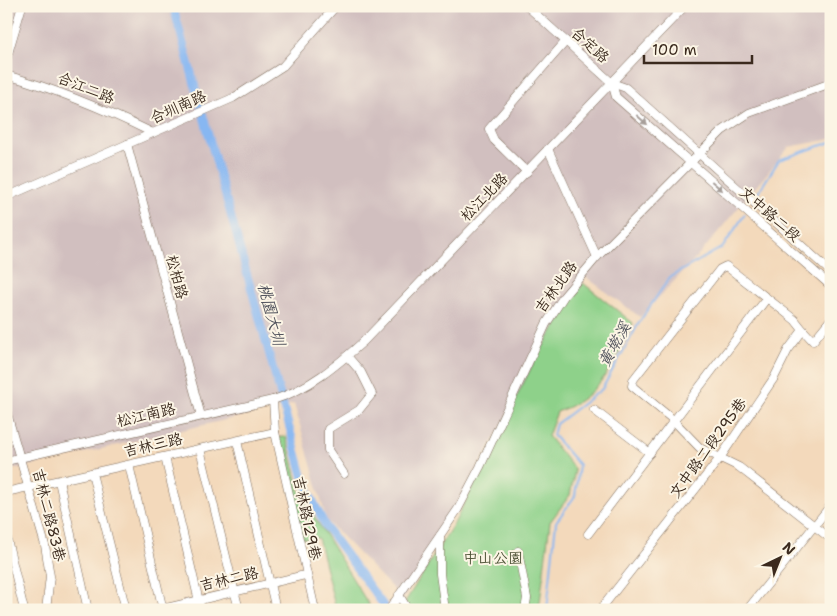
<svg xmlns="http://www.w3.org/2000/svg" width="837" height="616" viewBox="0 0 837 616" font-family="'Shantell Sans','LXGW WenKai TC',sans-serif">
  <rect width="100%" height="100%" fill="#fcf5e5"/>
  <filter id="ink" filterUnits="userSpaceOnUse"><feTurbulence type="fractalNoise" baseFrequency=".02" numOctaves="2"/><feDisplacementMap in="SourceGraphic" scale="10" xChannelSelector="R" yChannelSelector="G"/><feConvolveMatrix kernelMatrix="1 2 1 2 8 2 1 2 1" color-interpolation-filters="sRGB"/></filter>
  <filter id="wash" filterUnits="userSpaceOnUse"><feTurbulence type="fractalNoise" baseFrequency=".0096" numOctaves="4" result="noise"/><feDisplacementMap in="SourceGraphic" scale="20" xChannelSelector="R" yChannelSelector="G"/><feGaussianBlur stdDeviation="1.12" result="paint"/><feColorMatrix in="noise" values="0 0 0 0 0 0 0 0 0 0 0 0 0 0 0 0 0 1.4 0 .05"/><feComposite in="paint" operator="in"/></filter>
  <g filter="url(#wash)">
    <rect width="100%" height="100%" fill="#f3d9bb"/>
    <polygon fill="#d1bfbf" points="6,6 831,6 831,139 789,147 698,256 640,317 586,277 400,604 399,595 327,521 294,404 6,471"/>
    <g fill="#8ed18a" stroke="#647e54">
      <path d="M583 283 633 323C612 364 603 395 557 412L548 436 575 470 570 495 550 522 539 610H410L405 602 456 520 537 356Z"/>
      <polygon points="286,436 301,495 372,610 336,610 318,538 303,539 278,438"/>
    </g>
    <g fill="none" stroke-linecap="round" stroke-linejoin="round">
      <g stroke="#87b7f2" stroke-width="2">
        <polyline points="754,199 779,160 831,142"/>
        <polyline points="547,610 556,522 575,496 579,465 553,435 556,424 602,389 640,321 670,277 723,247 745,214"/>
      </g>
      <polyline stroke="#87b7f2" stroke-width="8" points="173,6 305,484 326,527 387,610"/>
    </g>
  </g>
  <g filter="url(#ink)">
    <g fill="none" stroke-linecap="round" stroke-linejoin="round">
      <defs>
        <g id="minor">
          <polyline points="527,6 612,83 626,88 831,272"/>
          <polyline points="6,60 22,6"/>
          <path d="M6 75C59 90 104 109 153 133"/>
          <polyline points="612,83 616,97 831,286"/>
          <polyline points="127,144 201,416"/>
          <polyline points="548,149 597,257"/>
          <polyline points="527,172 494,140 489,129 566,41"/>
          <polyline points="6,197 233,98 283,66 336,6"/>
          <polyline points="803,330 795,320 726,266 720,269 633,380 632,386 671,418 700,448 739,467 831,539"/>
          <polyline points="6,410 45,545 50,576 46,610"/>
          <polyline points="594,410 650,453"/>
          <polyline points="275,432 315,610"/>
          <polyline points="237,441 276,610"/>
          <polyline points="200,449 239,610"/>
          <polyline points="165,457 201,610"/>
          <path d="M6 461 273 400C309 389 336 366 364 341L685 6"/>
          <polyline points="129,465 163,610"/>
          <polyline points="92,473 126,610"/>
          <polyline points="344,474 328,450 328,429 359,410 372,394 361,372 347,356"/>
          <polyline points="59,481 88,610"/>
          <polyline points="6,492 275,432 273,400"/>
          <polyline points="588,534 767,298"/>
          <polyline points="6,535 24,610"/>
          <polyline points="440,536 440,574 445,610"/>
          <polyline points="518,551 527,598 525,610"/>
          <polyline points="399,595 408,610"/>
          <polyline points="158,610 305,575"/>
          <polyline points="389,610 458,509 480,467 546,324 564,296 597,257 722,131 749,113 831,83"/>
          <polyline points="600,610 720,458 774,378 788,350 803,330 813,341 831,319"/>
          <polyline points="747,610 831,505"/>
        </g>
      </defs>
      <use href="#minor" stroke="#7b6755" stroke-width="9"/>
      <use href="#minor" stroke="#fff" stroke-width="8"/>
    </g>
    <defs><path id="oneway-solid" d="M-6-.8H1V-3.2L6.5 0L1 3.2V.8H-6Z" transform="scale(1.25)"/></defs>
    <g fill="#a79f9a">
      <use href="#oneway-solid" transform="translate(642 120) rotate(41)"/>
      <use href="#oneway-solid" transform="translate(717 186) rotate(41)"/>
    </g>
  </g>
  <g text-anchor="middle" stroke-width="4" stroke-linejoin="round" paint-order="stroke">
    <g font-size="15" fill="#3b2a1e" stroke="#fcf5e5">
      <text transform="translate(590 45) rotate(42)" y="5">合定路</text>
      <text transform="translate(86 88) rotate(22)" y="5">合江二路</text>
      <text transform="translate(178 107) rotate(-24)" y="5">合圳南路</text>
      <text transform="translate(484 197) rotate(-46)" y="5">松江北路</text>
      <text transform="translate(770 214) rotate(41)" y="5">文中路二段</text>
      <text transform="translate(177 277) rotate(75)" y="5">松柏路</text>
      <text transform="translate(556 287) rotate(-54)" y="5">吉林北路</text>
      <text transform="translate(146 415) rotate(-13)" y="5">松江南路</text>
      <text transform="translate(153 445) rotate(-13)" y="5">吉林三路</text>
      <text transform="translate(708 448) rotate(-54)" y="5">文中路二段295巷</text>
      <text transform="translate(49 515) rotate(76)" y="5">吉林二路83巷</text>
      <text transform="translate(307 518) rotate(78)" y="5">吉林路129巷</text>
      <text transform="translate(229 579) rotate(-13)" y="5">吉林二路</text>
    </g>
    <g font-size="15" fill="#505439" stroke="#fcf5e5">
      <text x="493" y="563">中山公園</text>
    </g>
    <g font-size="16" font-style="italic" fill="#52545e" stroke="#fcf5e5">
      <text transform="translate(272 314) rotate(75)" y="6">桃園大圳</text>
      <text transform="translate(614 344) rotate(-61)" y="6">黃墘溪</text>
    </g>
  </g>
  <rect width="837" height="616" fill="none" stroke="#fcf5e5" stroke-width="25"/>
  <g transform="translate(780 558) rotate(43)" stroke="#fcf5e5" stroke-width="4" paint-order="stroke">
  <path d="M0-4L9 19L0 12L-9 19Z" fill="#3b2a1e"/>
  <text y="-8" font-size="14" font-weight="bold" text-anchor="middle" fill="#3b2a1e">N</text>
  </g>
  <path d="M644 55v8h108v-8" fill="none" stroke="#3b2a1e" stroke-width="2.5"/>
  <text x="652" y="55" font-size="15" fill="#3b2a1e" stroke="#fcf5e5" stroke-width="4" paint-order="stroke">100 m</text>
</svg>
